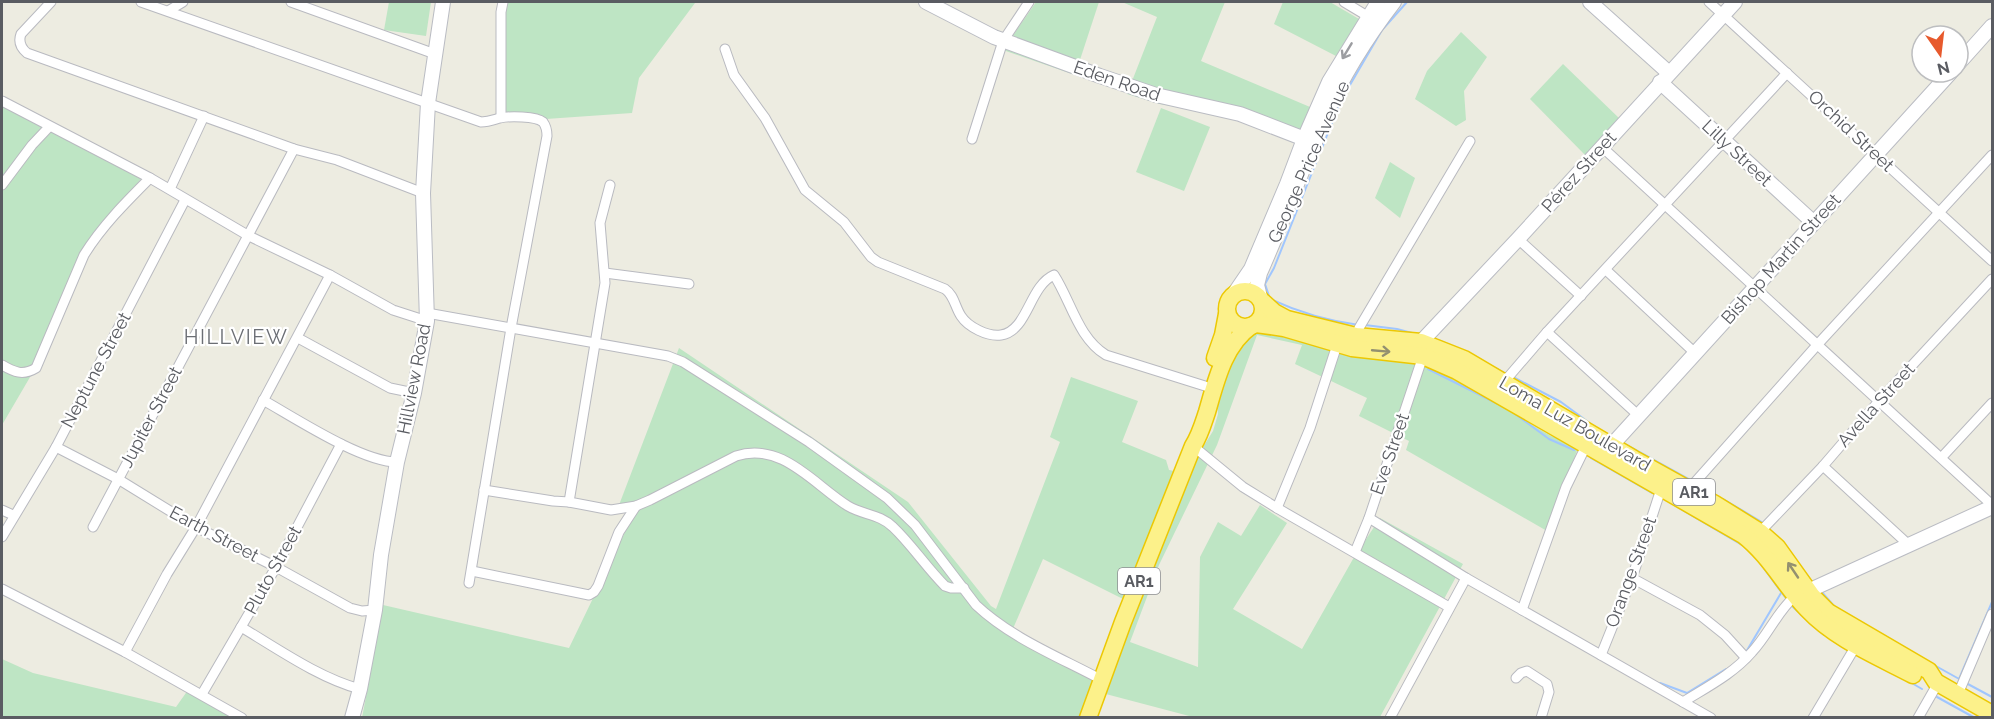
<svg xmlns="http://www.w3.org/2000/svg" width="1994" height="719" viewBox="0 0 1994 719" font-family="Raleway,sans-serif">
  <rect width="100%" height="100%" fill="#edece1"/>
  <g fill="#bee5c4">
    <polygon points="389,2 431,2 426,36 384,30"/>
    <polygon points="506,2 692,2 695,3 639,78 632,113 546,119 505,115"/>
    <polygon points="1036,2 1099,2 1075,75 1003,50"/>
    <polygon points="1122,2 1225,2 1201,61 1310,107 1297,138 1266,123 1160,104 1127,94 1157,17"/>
    <polygon points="1283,2 1330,2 1359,19 1336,56 1274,24"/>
    <polygon points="1461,32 1487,57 1464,91 1466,120 1456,126 1415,99 1427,71"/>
    <polygon points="1563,64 1621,120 1587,157 1530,99"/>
    <polygon points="2,105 141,179 84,249 33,372 2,425"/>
    <polygon points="1161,108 1210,127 1184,191 1136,172"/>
    <polygon points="1390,162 1415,178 1400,218 1375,198"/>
    <polygon points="1264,330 1429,365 1513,410 1532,425 1551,436 1565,441 1578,448 1547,531 1406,450 1409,441 1359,416 1367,398 1295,364 1302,345 1257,335 1217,445 1159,565 1130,642 1198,667 1200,557 1218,522 1241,536 1260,505 1287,523 1233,609 1302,649 1353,559 1380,518 1463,564 1380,717 1193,717 1102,693 1187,473 1213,431 1218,414 1217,402 1230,356 1252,333"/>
    <polygon points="679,348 908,502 991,606 996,609 1060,442 1050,437 1071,377 1138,401 1122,442 1166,460 1169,470 1174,471 1123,599 1043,559 1012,631 1096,676 1081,717 362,718 383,605 569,648 638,505 619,505"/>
    <polygon points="2,659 33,673 176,707 188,690 238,717 2,717"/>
  </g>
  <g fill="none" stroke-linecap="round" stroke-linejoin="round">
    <g stroke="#a0c6fe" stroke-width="2">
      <polyline points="1322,148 1340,102 1382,30 1407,2"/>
      <path d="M1317 160 1274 268 1265 284 1270 299C1300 313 1327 321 1359 325"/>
      <polyline points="1365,325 1397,329 1412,333"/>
      <polyline points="1438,340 1452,346"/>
      <polyline points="1495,368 1508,375"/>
      <polyline points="1428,369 1498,404"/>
      <polyline points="1513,377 1561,402 1595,427"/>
      <polyline points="1511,411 1549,439 1574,450"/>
      <polyline points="1621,442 1692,481"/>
      <polyline points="1591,458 1652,493"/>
      <polyline points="1697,484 1713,493"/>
      <polyline points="1723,499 1765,524"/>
      <polyline points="1674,505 1742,545"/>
      <polyline points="1760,563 1785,597"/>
      <polyline points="1820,590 1834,606"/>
      <polyline points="1793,607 1824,635"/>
      <polyline points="1746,652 1781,593"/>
      <polyline points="1934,665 1961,680"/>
      <polyline points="1959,679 1992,602"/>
      <polyline points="1910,682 1922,689"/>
      <polyline points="1660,683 1687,693 1726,669"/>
      <polyline points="1966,683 1992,697"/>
      <polyline points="1937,697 1975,718"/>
    </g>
    <defs>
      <g id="street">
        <path d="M51 2 21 34C18 42 21 48 27 53L294 149 337 160 423 193"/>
        <path d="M141 2 481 122C489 122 493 120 500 118 509 116 536 116 543 122 546 126 547 131 547 136L511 328 469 583"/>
        <polyline points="291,2 435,54"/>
        <polyline points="1344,2 1374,20"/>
        <polyline points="1709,2 1992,261"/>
        <polyline points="168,11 183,2"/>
        <path d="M725 49 734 75 765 118 805 190 844 222 871 257 878 262 945 289C954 295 955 307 961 316 968 327 988 337 1001 335 1028 331 1029 286 1054 275 1071 301 1078 338 1106 355L1205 386"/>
        <polyline points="2,101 150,178 249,236 330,275 393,310 427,321"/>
        <polyline points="501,117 501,12 503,2"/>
        <polyline points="972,139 1003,41 1029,2"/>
        <polyline points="1602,147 1992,505"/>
        <polyline points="2,185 32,145 49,127"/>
        <polyline points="170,189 204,116"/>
        <polyline points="1518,239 1581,296"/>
        <polyline points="1606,270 1695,353"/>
        <polyline points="605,273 689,284"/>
        <path d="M427 313 668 356 683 362 809 442 887 498 915 525 976 605C1011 638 1059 657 1102 680"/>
        <polyline points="1547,332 1638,415"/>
        <polyline points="1356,336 1359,328 1470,141"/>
        <polyline points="298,338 390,388 414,393"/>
        <path d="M2 365C14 372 23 376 36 368L84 255C102 226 126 202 150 178"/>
        <polyline points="1504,382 1547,332 1787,73"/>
        <path d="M263 400C295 418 362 462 397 462"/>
        <polyline points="1193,446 1243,487 1277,508 1449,607"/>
        <polyline points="56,447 118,479 196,527 276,567 350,608 362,611 375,610"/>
        <polyline points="1942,457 1992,403"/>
        <polyline points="1823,466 1910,546"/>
        <polyline points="1689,489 1818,344 1992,155"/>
        <path d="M484 490 553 501 569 502 611 510 636 506 650 500 736 456C782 441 814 485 848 506 863 515 880 514 893 527 912 545 926 567 945 586L951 588H964"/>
        <polyline points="569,502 605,283 600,223 610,185"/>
        <polyline points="1277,508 1310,428 1337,345"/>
        <polyline points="2,510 13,515"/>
        <polyline points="1369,518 1466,578 1711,718"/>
        <polyline points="93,527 294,149"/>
        <polyline points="1760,532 1823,466 1879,401 1992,279"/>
        <polyline points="2,537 56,447 185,200"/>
        <polyline points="1355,552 1369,518 1423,356"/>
        <polyline points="472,571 589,595 594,592 598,586 619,532 636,506"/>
        <polyline points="1632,578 1700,615 1725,635 1746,658"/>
        <polyline points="2,589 125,652 242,718"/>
        <polyline points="1522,610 1566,487 1586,446"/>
        <path d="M241 627C278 649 319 678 360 689"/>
        <polyline points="125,652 167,574 196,527 330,275"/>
        <polyline points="1601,655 1632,578 1661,489"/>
        <polyline points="1516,678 1521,673 1527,671 1547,684 1549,692 1541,718"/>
        <polyline points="202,694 276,567 341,444"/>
        <polyline points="1958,694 1992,614"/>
        <path d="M1683 702C1707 687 1733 674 1752 652 1768 635 1777 612 1795 596"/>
        <polyline points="1390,718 1466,578"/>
        <polyline points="1813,718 1857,644"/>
        <polyline points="1918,718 1938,683"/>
      </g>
      <g id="secondary">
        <polyline points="926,2 994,37 1100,76 1156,95 1240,114 1315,143"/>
        <polyline points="1590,2 1669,73"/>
        <polyline points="1958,64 1992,26"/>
        <polyline points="1660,82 1814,223"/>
        <polyline points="1234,294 1251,269 1287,184 1304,139 1329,82 1378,2"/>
        <path d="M1260 297 1257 285 1260 273C1283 221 1303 168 1325 116 1343 75 1367 37 1394 2"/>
        <polyline points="1421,342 1518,239 1735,2"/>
        <polyline points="1611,446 1951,72"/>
        <polyline points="1808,591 1992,507"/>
        <polyline points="352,718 360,689 375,610 381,555 397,462 414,393 427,321 423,193 428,103 443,2"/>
      </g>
      <g id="highway">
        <circle cx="1245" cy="309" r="18"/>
        <polyline points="1263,302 1274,312 1287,319 1356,336 1421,342 1464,359 1634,459 1715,504 1760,532 1777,547 1812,596 1828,612 1929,671 1936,682 1992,714"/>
        <path d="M1256 324 1284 328 1352 348 1423 356 1457 371 1743 535C1770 556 1784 585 1807 609 1835 639 1877 656 1913 675"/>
        <polyline points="1215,358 1223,335 1227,314"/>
        <path d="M1088 718 1123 622 1193 446C1200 435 1203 424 1207 412 1216 381 1224 345 1251 326"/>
      </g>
    </defs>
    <use href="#street" stroke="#b9bac0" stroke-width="11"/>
    <use href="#secondary" stroke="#babcc3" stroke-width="16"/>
    <use href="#highway" stroke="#ecc803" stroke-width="19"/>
    <use href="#street" stroke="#fff" stroke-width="9"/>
    <use href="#secondary" stroke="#fff" stroke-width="14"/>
    <use href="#highway" stroke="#fcf18a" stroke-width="16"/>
  </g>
  <defs><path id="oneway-shaft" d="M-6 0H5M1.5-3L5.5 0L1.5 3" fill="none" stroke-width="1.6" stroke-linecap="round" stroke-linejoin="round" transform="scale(1.5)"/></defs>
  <use stroke="#9c9da1" href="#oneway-shaft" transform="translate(1347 51) rotate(121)"/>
  <g stroke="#939070">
    <use href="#oneway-shaft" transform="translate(1381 351) rotate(5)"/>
    <use href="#oneway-shaft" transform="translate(1793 570) rotate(-124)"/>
  </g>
  <g text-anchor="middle" stroke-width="4.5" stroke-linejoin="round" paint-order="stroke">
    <g fill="#fff" stroke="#8c8d91" stroke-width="1.5">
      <rect x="1673" y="479" width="42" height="26" rx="4.5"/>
      <rect x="1118" y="568" width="42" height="26" rx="4.5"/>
    </g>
    <g font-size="16" font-weight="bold" fill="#5a5c62">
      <text x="1694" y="498">AR1</text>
      <text x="1139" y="587">AR1</text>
    </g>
    <g font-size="18" fill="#5a5c62" stroke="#fff">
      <text transform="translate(1117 81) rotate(19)" y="6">Eden Road</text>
      <text transform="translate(1851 131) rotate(43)" y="6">Orchid Street</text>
      <text transform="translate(1737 153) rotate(43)" y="6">Lilly Street</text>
      <text transform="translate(1309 162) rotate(-66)" y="6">George Price Avenue</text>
      <text transform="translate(1579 172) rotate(-48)" y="6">Pérez Street</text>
      <text transform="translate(1781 259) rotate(-48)" y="6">Bishop Martin Street</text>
      <text transform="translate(96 370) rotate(-62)" y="6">Neptune Street</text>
      <text transform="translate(414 379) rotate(-79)" y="6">Hillview Road</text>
      <text transform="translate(1876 405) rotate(-48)" y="6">Avella Street</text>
      <text transform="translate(151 417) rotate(-62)" y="6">Jupiter Street</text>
      <text transform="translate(1575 424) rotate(30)" y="6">Loma Luz Boulevard</text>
      <text transform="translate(1390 454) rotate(-71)" y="6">Eve Street</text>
      <text transform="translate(214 534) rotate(28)" y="6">Earth Street</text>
      <text transform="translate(273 570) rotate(-61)" y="6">Pluto Street</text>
      <text transform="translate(1631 572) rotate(-70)" y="6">Orange Street</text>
    </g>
    <g font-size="20" letter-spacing="1.5" fill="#6b6e74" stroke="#fff">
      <text x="236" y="344">HILLVIEW</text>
    </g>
  </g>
  <rect width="1994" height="719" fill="none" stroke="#5a5c62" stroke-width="6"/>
  <g transform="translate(1940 54) rotate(166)"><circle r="28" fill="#ffffff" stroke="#bdbec0" stroke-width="1.5"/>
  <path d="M0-4.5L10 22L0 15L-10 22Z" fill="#e75a2d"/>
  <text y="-9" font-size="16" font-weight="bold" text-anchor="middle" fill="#5a5c62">N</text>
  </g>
</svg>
